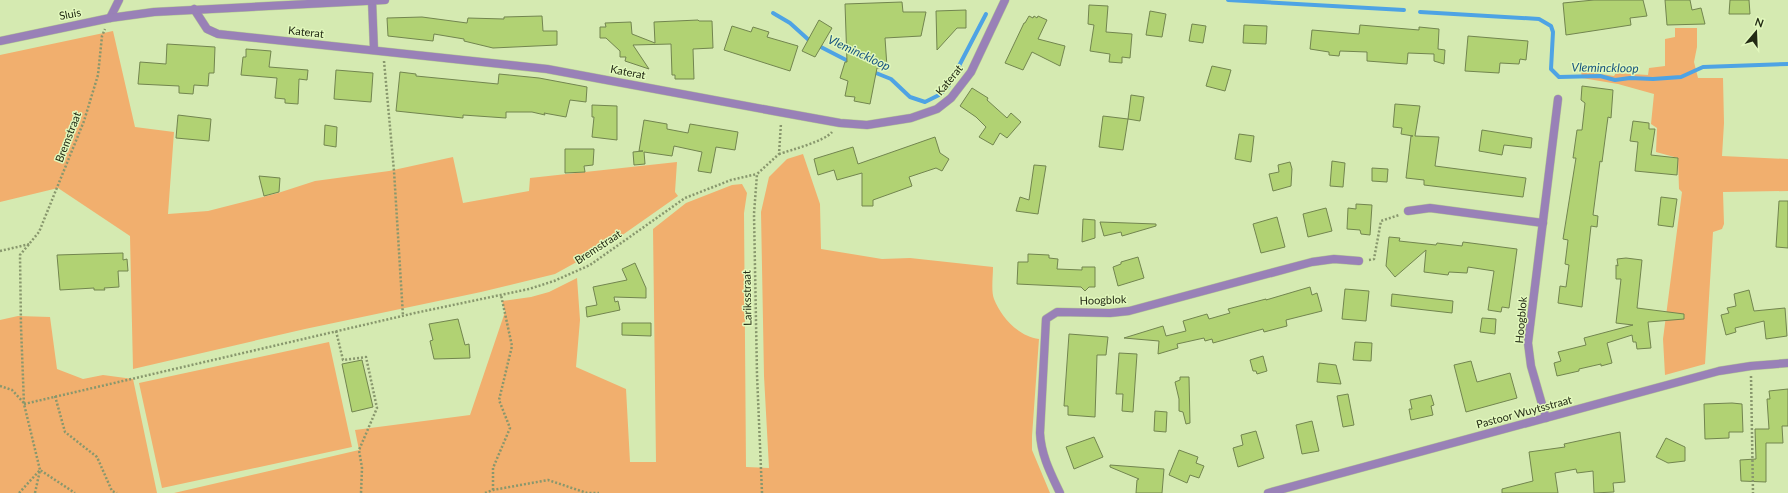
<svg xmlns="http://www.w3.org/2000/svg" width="1788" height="493" viewBox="0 0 1788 493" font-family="Lato,sans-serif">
  <rect width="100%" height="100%" fill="#d5eab1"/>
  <g fill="#f1af6e">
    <polygon points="1675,28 1697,28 1697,47 1694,62 1698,78 1723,78 1724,123 1722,156 1788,159 1788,191 1723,192 1724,224 1722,229 1713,232 1705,364 1665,375 1663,339 1682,192 1679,189 1678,158 1656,152 1657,128 1651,124 1654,94 1618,84 1582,78 1581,71 1614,76 1616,73 1648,75 1649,68 1665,66 1665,39 1675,37"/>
    <polygon points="113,31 135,127 174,132 168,214 208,211 278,193 315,181 389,171 453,157 463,203 529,191 530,178 677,162 675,192 678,196 611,243 555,274 481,292 305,329 133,369 130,236 58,188 0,202 0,55"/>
    <path d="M803 154 820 204 821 249 882 259 910 258 993 267C993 277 991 291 994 299 1001 317 1019 337 1039 339L1032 436V450L1050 493H174L359 450 355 430 470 415 505 312 502 301 531 297 549 292 577 278 580 320 576 367 626 389 630 462H656L653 229 686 203 732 185 742 184 747 193 744 213 746 467 769 468 764 376 761 212 769 177 787 159Z"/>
    <polygon points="18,316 50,317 57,369 83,379 103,375 133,379 157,493 0,493 0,320"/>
    <polygon points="329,342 352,447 162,488 139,383"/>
  </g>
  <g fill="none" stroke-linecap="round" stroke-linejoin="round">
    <g stroke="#4ea3e4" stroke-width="4">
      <polyline points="1228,0 1404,10"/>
      <polyline points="1420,12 1539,19 1551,26 1553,32 1551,69 1559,77 1600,76 1615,80 1630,78 1653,79 1681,77 1703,67 1788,64"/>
      <polyline points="773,13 790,23 811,42"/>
      <polyline points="817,45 850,62"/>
      <polyline points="871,71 891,79 910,97 925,102 939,95 948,87 986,14"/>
    </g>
  </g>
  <g fill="#b1d273" stroke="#72854f">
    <polygon points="1594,0 1643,0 1647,16 1630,18 1631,25 1566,35 1563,3"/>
    <polygon points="1665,0 1690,0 1692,10 1701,8 1705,24 1667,25"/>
    <polygon points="1730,0 1749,0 1750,14 1729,14"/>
    <polygon points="902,2 903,12 926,12 921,36 885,38 887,67 877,68 870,104 854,101 855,97 845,96 848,81 840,78 845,62 847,62 845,4"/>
    <polygon points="1089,5 1108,6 1106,32 1132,34 1130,58 1122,57 1122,63 1109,62 1110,54 1090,51 1094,25 1088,24"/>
    <polygon points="966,10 966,28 957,28 937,50 936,11"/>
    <polygon points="1150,11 1166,14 1162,37 1146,35"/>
    <polygon points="542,16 543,31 557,31 557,45 493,48 464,41 464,39 434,34 433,41 388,36 387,18 422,17 467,23 468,18 504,19 504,17"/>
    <polygon points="1029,16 1033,18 1034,16 1037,18 1038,16 1047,20 1038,39 1065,46 1060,66 1032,52 1023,70 1005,63 1024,23 1025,23"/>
    <polygon points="698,20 699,21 712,21 713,48 693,49 694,79 675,79 675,75 672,75 671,44 633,45 649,69 625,61 626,57 620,57 620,51 606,38 600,38 600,27 606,27 605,23 631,22 632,34 655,43 654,22"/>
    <polygon points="819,20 832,28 815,57 802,51"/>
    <polygon points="1192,24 1206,26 1203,43 1189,41"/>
    <polygon points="1244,25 1267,26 1266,44 1243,43"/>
    <polygon points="1360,25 1419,30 1419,27 1439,29 1438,49 1445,50 1444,64 1434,61 1434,54 1408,53 1407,64 1367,61 1367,52 1340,51 1339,56 1329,55 1329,52 1310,49 1312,30 1359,34"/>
    <polygon points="732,26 751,32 753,27 769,32 767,37 798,46 790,71 724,50"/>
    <polygon points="1468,36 1528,41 1526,60 1520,59 1519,64 1500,63 1499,73 1465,71"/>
    <polygon points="167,44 215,47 214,73 209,73 208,86 194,85 193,94 179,93 179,86 138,84 140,62 166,64"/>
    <polygon points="246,49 271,51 269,67 308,70 307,80 299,79 298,104 285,103 285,99 275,98 277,78 241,75 243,57 246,57"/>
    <polygon points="1212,66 1231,70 1225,91 1206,86"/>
    <polygon points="336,70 373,73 371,102 334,99"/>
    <polygon points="400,72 416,74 416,76 498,84 499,74 539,78 587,87 586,102 570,100 566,117 544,113 545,115 532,112 506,112 506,118 463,115 463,118 396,111"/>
    <polygon points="1582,86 1613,90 1611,118 1608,117 1602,162 1600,161 1593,215 1598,216 1597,227 1591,226 1582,307 1558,303 1560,286 1566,287 1569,265 1565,264 1568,240 1563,239 1576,158 1573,158 1577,130 1582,130 1585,103 1581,100"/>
    <polygon points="972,88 988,98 987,100 1007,118 1011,113 1021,122 1007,138 1000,133 993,145 979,137 986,127 976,117 960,106"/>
    <polygon points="1131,95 1144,97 1140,121 1128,119"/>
    <polygon points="1395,104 1420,106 1415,136 1439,137 1435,166 1526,178 1523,197 1424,185 1424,180 1406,178 1411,136 1413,136 1401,134 1402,128 1393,127"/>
    <polygon points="592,105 617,106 617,140 592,137 594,117 592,117"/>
    <polygon points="178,115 211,119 209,141 176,138"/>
    <polygon points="1103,116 1128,119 1123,150 1099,147"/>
    <polygon points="644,120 667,124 667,129 688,133 690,124 738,132 735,150 716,147 711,173 698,171 702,152 674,146 672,156 644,152 645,164 634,165 633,152 643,151 639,151"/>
    <polygon points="1633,121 1649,123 1649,129 1655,129 1651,155 1678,158 1677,175 1635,171 1638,142 1630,141"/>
    <polygon points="325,125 337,127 336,147 324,145"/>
    <polygon points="1482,130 1532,138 1531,148 1504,145 1502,155 1479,151"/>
    <polygon points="1239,134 1254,136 1251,162 1235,159"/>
    <polygon points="935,137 940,153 949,159 942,171 936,168 909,177 912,186 873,200 873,206 862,206 862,173 837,180 834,170 818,175 814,159 853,147 858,164"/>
    <polygon points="565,149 594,149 593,165 584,166 585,172 565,173"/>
    <polygon points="1332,161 1345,163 1343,187 1330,186"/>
    <polygon points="1290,162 1292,169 1291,186 1273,191 1269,174 1279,172 1278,165"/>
    <polygon points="1034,165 1046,166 1038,214 1016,211 1020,197 1029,200"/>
    <polygon points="1372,168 1388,169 1387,182 1372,181"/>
    <polygon points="259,176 280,178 279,192 264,196"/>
    <polygon points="1661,197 1677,199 1673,227 1658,225"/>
    <polygon points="1779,201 1788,201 1788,248 1776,247"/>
    <polygon points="1356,204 1372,205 1370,235 1361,234 1360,230 1347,229 1348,208 1356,209"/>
    <polygon points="1326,208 1332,231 1308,237 1303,214"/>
    <polygon points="1277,217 1285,247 1261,253 1253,224"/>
    <polygon points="1083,219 1095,220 1095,238 1082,242"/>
    <polygon points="1100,222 1156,224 1156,226 1122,236 1121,232 1104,236"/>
    <polygon points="1389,237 1400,238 1399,241 1436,245 1437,243 1462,246 1463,242 1517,249 1509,308 1502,307 1501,312 1488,310 1494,271 1468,267 1467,273 1449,272 1448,275 1424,272 1426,250 1395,277 1386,266"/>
    <polygon points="123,253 123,260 127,259 128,271 118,271 119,287 104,288 105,290 94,290 94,288 60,290 57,255"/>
    <polygon points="1028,254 1049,255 1049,258 1058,259 1057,269 1082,270 1082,267 1095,267 1095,287 1089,287 1085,291 1081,287 1017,284 1018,262 1028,262"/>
    <polygon points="1138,257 1144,278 1118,286 1113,267 1121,264 1121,262"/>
    <polygon points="1626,258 1642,260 1637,308 1684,314 1684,319 1648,322 1651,348 1637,349 1636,342 1633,342 1632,335 1607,343 1612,363 1601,366 1601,364 1579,369 1579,371 1557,376 1554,363 1561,361 1558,352 1586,345 1584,338 1633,325 1616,323 1621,279 1616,279 1616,265 1618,266 1617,259"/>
    <polygon points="635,263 646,288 646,298 614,297 615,302 618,301 620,310 587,317 586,307 597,305 593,287 627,280 622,269"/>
    <polygon points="1310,287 1312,295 1317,293 1322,311 1286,320 1287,326 1264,332 1263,329 1213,343 1212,339 1205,341 1204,338 1177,344 1178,348 1158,354 1159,341 1124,338 1163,326 1166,336 1186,331 1183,321 1207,314 1209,319 1230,313 1228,309 1266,299 1266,300"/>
    <polygon points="1345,289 1369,291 1366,321 1342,319"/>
    <polygon points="1749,290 1754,311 1785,308 1787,336 1766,339 1764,321 1735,328 1736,332 1726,335 1721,315 1729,313 1727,308 1736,306 1734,294"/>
    <polygon points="1392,294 1453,301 1452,313 1391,306"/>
    <polygon points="1482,318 1496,319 1495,334 1480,332"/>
    <polygon points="458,319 465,345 469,344 470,358 434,359 430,341 433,340 429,324"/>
    <polygon points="622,323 651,323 651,336 622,335"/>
    <polygon points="1069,334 1108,337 1106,355 1097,355 1095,417 1068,415 1068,406 1064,406"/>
    <polygon points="1355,342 1372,343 1371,361 1353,360"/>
    <polygon points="1119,353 1137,354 1133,412 1122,411 1123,394 1116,394"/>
    <polygon points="1263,356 1267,371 1257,374 1256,371 1253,371 1250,360"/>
    <polygon points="362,360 373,407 352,412 342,364"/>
    <polygon points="1471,361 1477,382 1510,373 1517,398 1466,412 1454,365"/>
    <polygon points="1319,363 1336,365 1341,384 1317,382"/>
    <polygon points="1180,377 1189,377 1190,423 1186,424 1183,412 1179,411 1179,399 1175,382 1180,380"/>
    <polygon points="1788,389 1788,426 1782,426 1783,443 1766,443 1766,482 1741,481 1740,460 1756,459 1755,429 1769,429 1767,399 1770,399 1769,391"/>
    <polygon points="1348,394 1354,425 1343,427 1337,396"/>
    <polygon points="1431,395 1434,405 1431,406 1433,415 1411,420 1409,409 1412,409 1410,400"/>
    <polygon points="1732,403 1742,404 1743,432 1729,432 1729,438 1705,439 1704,404"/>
    <polygon points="1155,411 1167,412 1166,432 1154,431"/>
    <polygon points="1312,421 1319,451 1302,454 1296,425"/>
    <polygon points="1256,431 1264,458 1238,467 1233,448 1243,445 1241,435"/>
    <polygon points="1620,432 1625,482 1613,483 1614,492 1594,493 1593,471 1577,473 1576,469 1555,473 1558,493 1502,493 1502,489 1533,481 1529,452 1565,447 1564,444"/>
    <polygon points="1094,437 1103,457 1074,469 1066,447"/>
    <polygon points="1666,438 1685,447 1685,461 1668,463 1656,457"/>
    <polygon points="1179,450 1198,457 1196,463 1204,466 1199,478 1190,475 1187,483 1169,475"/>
    <polygon points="1110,465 1164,469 1162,493 1136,493 1137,480 1139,479 1110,467"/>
  </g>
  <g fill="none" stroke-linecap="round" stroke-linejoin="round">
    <defs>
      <g id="minor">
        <polyline points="372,0 374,50"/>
        <polyline points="194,9 207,29 218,34 547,69 779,112 840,123 867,125 911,118 937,109 951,98 971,72 1005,0"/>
        <polyline points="110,18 119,0"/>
        <polyline points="1408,211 1430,208 1543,223"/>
        <polyline points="1546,418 1531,366 1528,343 1558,99"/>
        <path d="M1060 493C1051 474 1041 455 1040 433L1046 319 1057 312 1110 313 1129 311 1312 262 1334 259 1359 261"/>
        <polyline points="1268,493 1719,371 1751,366 1788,363"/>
      </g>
      <polyline id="tertiary" points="0,41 110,18 154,12 385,0"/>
    </defs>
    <use href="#minor" stroke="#b5c795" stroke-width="9"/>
    <use href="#tertiary" stroke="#b5c795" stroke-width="9"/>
    <g stroke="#88976d" stroke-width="2.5" stroke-dasharray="2 2" stroke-linecap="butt">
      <polyline points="384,61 394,171 403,316"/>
      <path d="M779 154C791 150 825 141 832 132"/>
      <polyline points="0,251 30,244"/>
      <polyline points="1369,260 1374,259 1381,221 1399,215"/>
      <polyline points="336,331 343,360 366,357 377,408 359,450 362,468 361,493"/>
      <polyline points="1751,376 1753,493"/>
      <polyline points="0,386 12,390 24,403"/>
      <polyline points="55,396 65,432 97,457 112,491 117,493"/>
      <polyline points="24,404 415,313 529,289 554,281 590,265 685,198 731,180 757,174"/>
      <polyline points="493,490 493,468 510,428 499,400 512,346 501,295"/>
      <polyline points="19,493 40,470 75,493"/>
      <polyline points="35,493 40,470 24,404 21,327 20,255 39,232 84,121 98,75 102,36 105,29"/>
      <polyline points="485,493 493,490 548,480 587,493 599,493"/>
      <polyline points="762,493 757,375 754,214 757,174 779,154 781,123"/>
    </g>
    <use href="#minor" stroke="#9981b7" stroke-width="8"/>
    <use href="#tertiary" stroke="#9981b7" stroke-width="8"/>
  </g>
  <g text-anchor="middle" stroke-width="3" stroke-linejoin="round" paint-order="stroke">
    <g font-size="11" fill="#222a14" stroke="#e2f8bd">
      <text transform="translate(70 14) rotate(-11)" y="4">Sluis</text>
      <text transform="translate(306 32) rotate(6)" y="4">Katerat</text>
      <text transform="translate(628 72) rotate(11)" y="4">Katerat</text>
      <text transform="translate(949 80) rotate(-51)" y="4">Katerat</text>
      <text transform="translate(68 137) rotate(-69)" y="4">Bremstraat</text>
      <text transform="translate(598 247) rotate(-33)" y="4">Bremstraat</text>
      <text transform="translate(747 298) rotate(-91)" y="4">Lariksstraat</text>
      <text transform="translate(1103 300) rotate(-2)" y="4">Hoogblok</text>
      <text transform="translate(1521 320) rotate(-85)" y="4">Hoogblok</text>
      <text transform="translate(1524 412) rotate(-15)" y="4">Pastoor Wuytsstraat</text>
    </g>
    <g font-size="12" font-style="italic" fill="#16547f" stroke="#e2f8bd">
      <text transform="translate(859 53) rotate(25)" y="4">Vleminckloop</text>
      <text transform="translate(1605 68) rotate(1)" y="4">Vleminckloop</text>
    </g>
  </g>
  <g transform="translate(1756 32) rotate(19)" stroke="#e2f8bd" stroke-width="3" paint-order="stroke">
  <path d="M0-3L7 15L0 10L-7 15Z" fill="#222a14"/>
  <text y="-6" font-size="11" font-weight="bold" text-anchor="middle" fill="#222a14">N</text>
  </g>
</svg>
